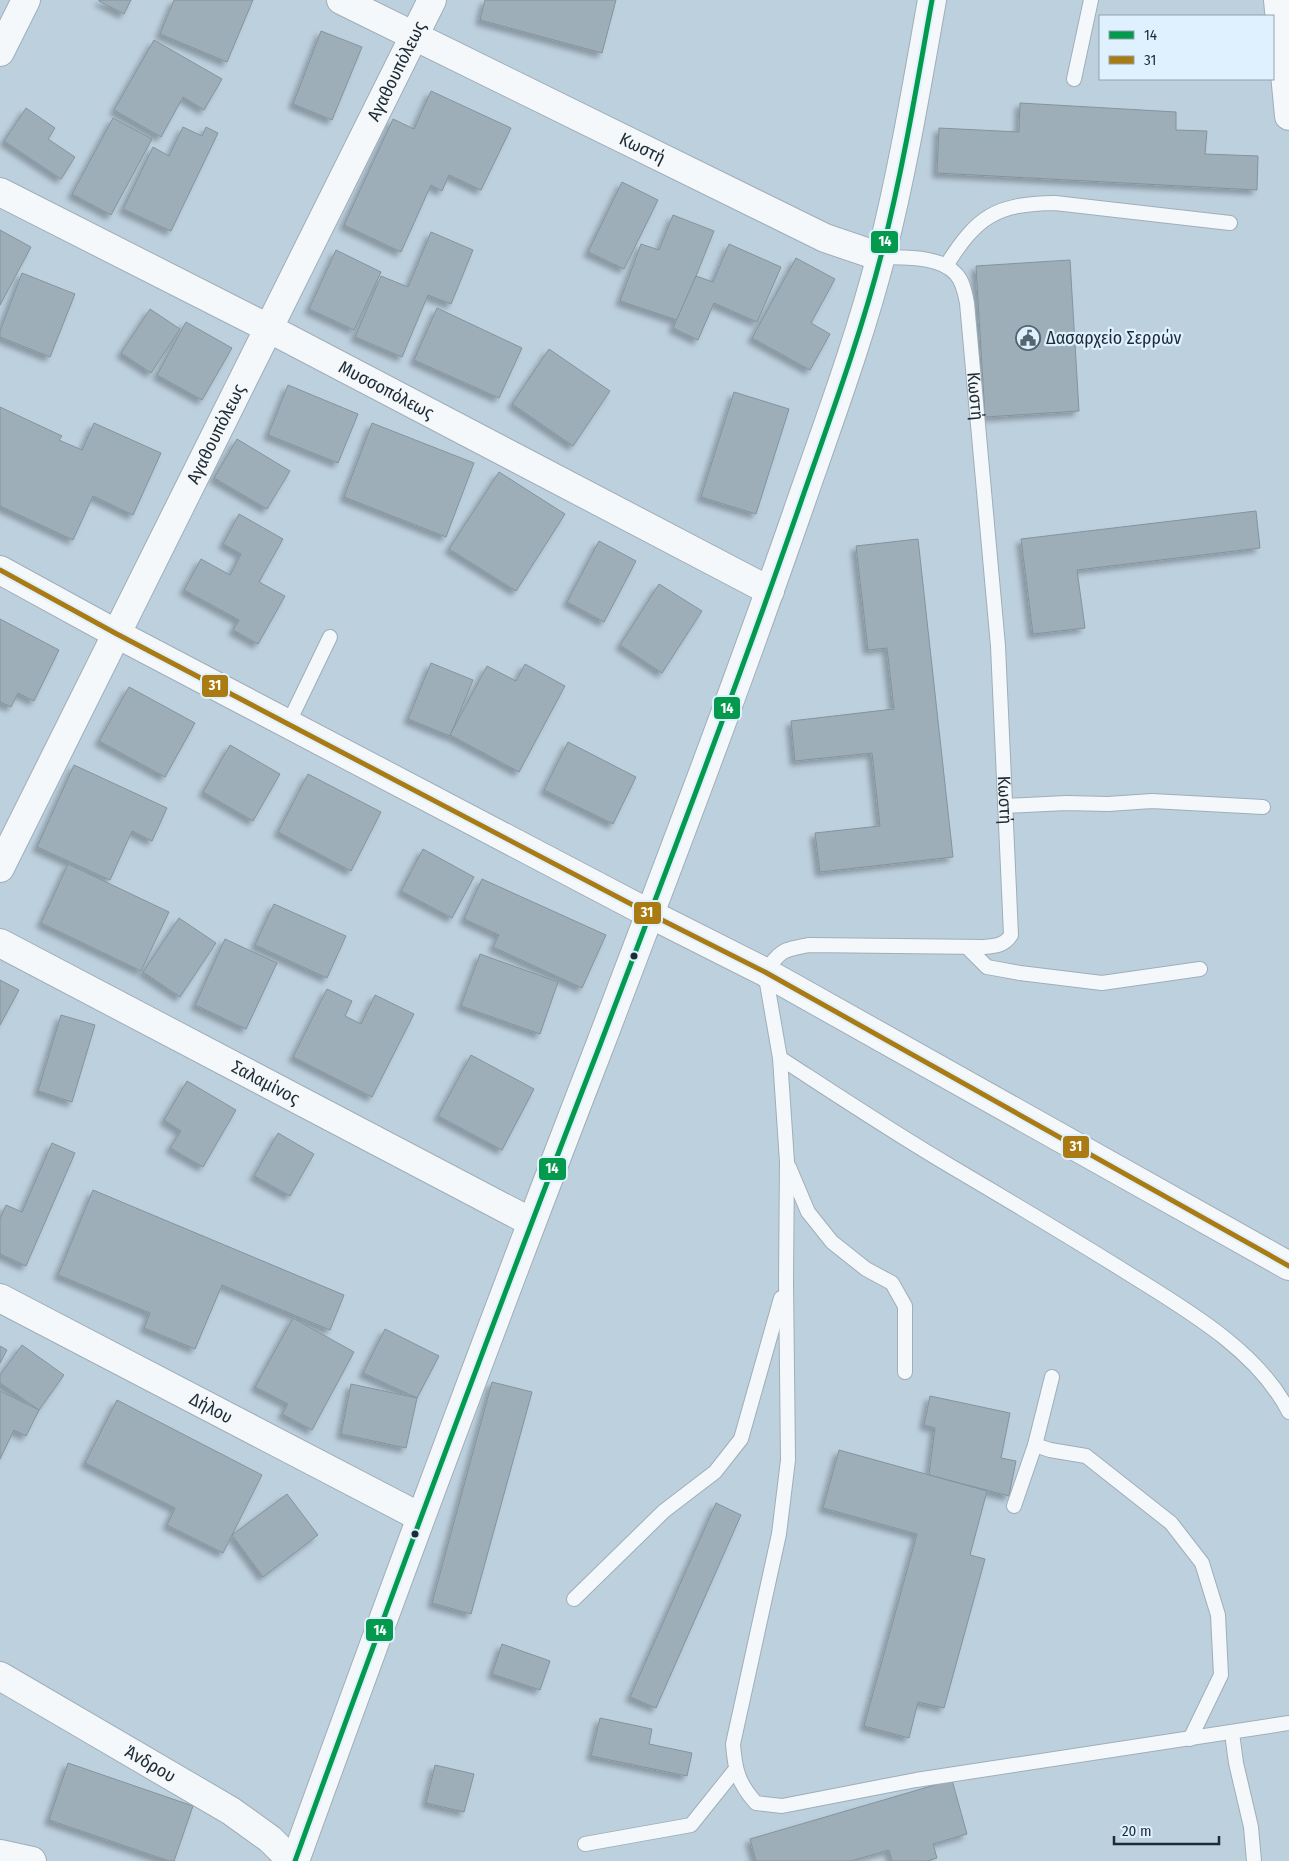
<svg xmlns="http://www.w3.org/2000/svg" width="1289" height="1861" viewBox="0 0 1289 1861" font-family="'Fira Sans Condensed',sans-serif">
  <defs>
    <filter id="shadow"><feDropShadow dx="-4.5" dy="4.5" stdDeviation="2.5" flood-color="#0004"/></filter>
  </defs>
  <rect width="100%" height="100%" fill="#bdd0de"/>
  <g fill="#9eaeb8" stroke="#83949d" filter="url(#shadow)">
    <polygon points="99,0 131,0 124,14 99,1"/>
    <polygon points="174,0 253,0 227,62 160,34"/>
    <polygon points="485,0 616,0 602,53 480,20"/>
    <polygon points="321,31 362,47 332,120 293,104"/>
    <polygon points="154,40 222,79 204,110 183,97 161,137 114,110"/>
    <polygon points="431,91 511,128 481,190 449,175 442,191 431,185 401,252 344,225 393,119 414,129"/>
    <polygon points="1020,103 1176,112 1176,130 1207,131 1205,154 1258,156 1257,190 937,173 939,128 1019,132"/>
    <polygon points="26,108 55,128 48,139 75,157 61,179 4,141"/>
    <polygon points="113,118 152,139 111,215 72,194"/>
    <polygon points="183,127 202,136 206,127 218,133 171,231 123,209 153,147 169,156"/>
    <polygon points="622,182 658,200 624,269 588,252"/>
    <polygon points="673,215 714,231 696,276 677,320 620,301 641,244 659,250"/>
    <polygon points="0,230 31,247 0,305"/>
    <polygon points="431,232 473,250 451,304 428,295 402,357 355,337 381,276 408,287"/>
    <polygon points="729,244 781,267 757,322 714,303 698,340 673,328 696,276 713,282"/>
    <polygon points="336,250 381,272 354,330 309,309"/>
    <polygon points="796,258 835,279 811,323 830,334 810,370 752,338"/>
    <polygon points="1070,260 1079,411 985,417 976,266"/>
    <polygon points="22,273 75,294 50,357 0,337 0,331"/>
    <polygon points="437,308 522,348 499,398 414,360"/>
    <polygon points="150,309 180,329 151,373 121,353"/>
    <polygon points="186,322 232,348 202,400 157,375"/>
    <polygon points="549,349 610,391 573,446 512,404"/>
    <polygon points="288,385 358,414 338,463 268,435"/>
    <polygon points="734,392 789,409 756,514 701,497"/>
    <polygon points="0,407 62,436 59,440 82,450 94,423 161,453 133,515 93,496 73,540 0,506"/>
    <polygon points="372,423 474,463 446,537 344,497"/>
    <polygon points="237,439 290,471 267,509 214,478"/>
    <polygon points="499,472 565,514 516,591 449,549"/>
    <polygon points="1256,511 1260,548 1077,570 1085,628 1033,634 1021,539"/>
    <polygon points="239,514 283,539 259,582 285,596 258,644 233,630 239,620 184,590 201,559 230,575 241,554 223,544"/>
    <polygon points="918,539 953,857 820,872 815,833 880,826 872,753 795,761 791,721 894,709 887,648 868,650 856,546"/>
    <polygon points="599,541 636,561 604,622 567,602"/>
    <polygon points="659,584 702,611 662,673 620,645"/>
    <polygon points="0,619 59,650 34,701 18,693 11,707 0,702"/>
    <polygon points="431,663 473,680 450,736 408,719"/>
    <polygon points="525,664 565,686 519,772 450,735 487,666 516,681"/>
    <polygon points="129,687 195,723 165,777 99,741"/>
    <polygon points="568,742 636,777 613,824 544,790"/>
    <polygon points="230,745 280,774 253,821 203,792"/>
    <polygon points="74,765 167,808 152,841 132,831 110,880 37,847"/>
    <polygon points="308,774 381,812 351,871 278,832"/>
    <polygon points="423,849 474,877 452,918 401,891"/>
    <polygon points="68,864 169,912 141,971 41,923"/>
    <polygon points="482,879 606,935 582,988 493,947 499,935 464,919"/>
    <polygon points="274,904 346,936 327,978 255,945"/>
    <polygon points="179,918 216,943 180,997 143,972"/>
    <polygon points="225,939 277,963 246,1029 195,1005"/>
    <polygon points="480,954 558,982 540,1034 461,1006"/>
    <polygon points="0,980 19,990 0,1025"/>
    <polygon points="327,989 352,1001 345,1016 361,1024 375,995 414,1014 372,1097 293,1057"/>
    <polygon points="61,1015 95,1025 72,1102 38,1091"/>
    <polygon points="471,1055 534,1089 502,1150 438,1116"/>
    <polygon points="187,1081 236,1110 203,1167 170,1148 181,1131 164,1120"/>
    <polygon points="278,1133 314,1154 290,1196 254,1176"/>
    <polygon points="52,1143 75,1153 26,1266 0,1254 0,1219 6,1205 22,1212"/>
    <polygon points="93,1190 344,1295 330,1330 222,1285 195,1349 144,1328 150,1313 58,1275"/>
    <polygon points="293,1318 354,1352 312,1430 282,1414 288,1404 255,1387"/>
    <polygon points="385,1329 439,1356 417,1398 363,1373"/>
    <polygon points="22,1345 64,1375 39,1410 0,1383 0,1375"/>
    <polygon points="0,1346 7,1350 0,1363"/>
    <polygon points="492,1382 532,1392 471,1614 432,1603"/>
    <polygon points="351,1384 417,1398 406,1448 341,1434"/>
    <polygon points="0,1391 39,1410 26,1436 14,1430 0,1459"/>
    <polygon points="930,1396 1010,1413 1001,1458 1016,1461 1009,1496 929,1475 935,1428 924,1425"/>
    <polygon points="117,1400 262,1475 223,1553 167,1525 175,1508 85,1463"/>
    <polygon points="839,1450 987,1491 970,1555 985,1559 944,1708 918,1702 909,1738 864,1726 917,1534 823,1508"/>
    <polygon points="287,1494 318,1535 263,1577 232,1535"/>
    <polygon points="716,1503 741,1515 656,1708 630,1697"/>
    <polygon points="502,1644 550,1661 540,1690 492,1674"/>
    <polygon points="600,1718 652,1729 649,1744 692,1753 687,1776 591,1756"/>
    <polygon points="68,1763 193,1806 174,1861 169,1861 49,1820"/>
    <polygon points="435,1765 474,1774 464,1812 426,1803"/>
    <polygon points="952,1780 967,1834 933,1844 937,1858 927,1861 892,1861 889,1850 851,1861 756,1861 750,1839"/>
  </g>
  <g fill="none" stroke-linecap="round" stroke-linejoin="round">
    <defs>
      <g id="service">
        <polyline points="1074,79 1091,0"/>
        <path id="s1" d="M881 257C903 258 940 255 956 274 963 281 965 293 967 303L998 646 1011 935C1005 945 996 946 984 947L809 945C782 950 781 950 765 972L780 1058 787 1162 786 1282 788 1460 779 1534 733 1744C735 1770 738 1783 756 1803L782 1806 916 1780 1289 1723"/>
        <path d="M946 266C977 216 996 204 1055 203L1230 223"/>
        <polyline points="288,724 330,637"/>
        <polyline points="1005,806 1066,803 1108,804 1152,801 1263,807"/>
        <polyline points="967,947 987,967 1020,973 1102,983 1200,969"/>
        <path d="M780 1058C837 1095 894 1133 952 1167 1008 1200 1063 1233 1118 1267 1178 1305 1256 1347 1289 1412"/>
        <polyline points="789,1167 808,1212 832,1242 866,1269 892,1283 905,1306 905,1372"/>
        <polyline points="1052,1377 1035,1445 1050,1450 1086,1456 1171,1523 1202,1563 1218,1615 1221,1675 1190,1739"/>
        <polyline points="1014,1506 1035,1445"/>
        <polyline points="574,1599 664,1511 715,1472 741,1439 781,1298"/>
        <polyline points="1232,1733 1236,1763 1251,1827 1254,1861"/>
        <polyline points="585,1844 691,1825 735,1770"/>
      </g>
      <g id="minor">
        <path id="s2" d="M341 0 825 238 881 257"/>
        <polyline points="0,52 26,0"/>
        <path id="s3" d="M0 192 270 329 770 591"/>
        <path id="s4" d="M0 868 432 0"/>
        <polyline points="650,914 765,972 1289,1266"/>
        <path id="s5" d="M0 943 531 1222"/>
        <path id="s6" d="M0 1298 420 1517"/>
        <path id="s7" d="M0 1676 231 1811 270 1839 292 1861"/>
      </g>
      <g id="tertiary">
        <polyline points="0,570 115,633 650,914"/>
        <polyline points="0,1854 32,1861"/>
        <path d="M295 1861C394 1588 495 1316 600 1045 667 869 734 694 796 516 826 429 859 342 882 252 903 169 917 84 932 0"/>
      </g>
      <polyline id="primary" points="1278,0 1289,116"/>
    </defs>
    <use href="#service" stroke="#9faeb9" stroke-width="16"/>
    <use href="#minor" stroke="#9faeb9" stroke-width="30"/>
    <use href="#tertiary" stroke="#9faeb9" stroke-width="30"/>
    <use href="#primary" stroke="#9faeb9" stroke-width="30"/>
    <use href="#service" stroke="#f5f8fa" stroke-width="14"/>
    <use href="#minor" stroke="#f5f8fa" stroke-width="28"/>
    <use href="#tertiary" stroke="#f5f8fa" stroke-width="28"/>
    <use href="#primary" stroke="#f5f8fa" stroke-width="28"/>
    <defs>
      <path id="bus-1" d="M295 1861C394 1588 495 1316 600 1045 667 869 734 694 796 516 826 429 859 342 882 252 903 169 917 84 932 0"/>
      <polyline id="bus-2" points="0,570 115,633 288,724 650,914 765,972 1289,1266"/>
    </defs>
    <use href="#bus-1" stroke="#dff1fe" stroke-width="9"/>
    <use href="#bus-2" stroke="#dff1fe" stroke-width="9"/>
    <use href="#bus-1" stroke="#039a4e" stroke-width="5"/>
    <use href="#bus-2" stroke="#ab7b13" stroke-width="5"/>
  </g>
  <defs>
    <symbol id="civic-ring" viewBox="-11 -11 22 22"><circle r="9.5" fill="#dff1fe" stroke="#556570" stroke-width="1.5"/><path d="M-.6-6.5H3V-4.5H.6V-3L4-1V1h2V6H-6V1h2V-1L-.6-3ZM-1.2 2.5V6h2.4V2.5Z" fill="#556570"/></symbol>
  </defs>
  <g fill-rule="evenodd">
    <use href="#civic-ring" x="1014" y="324" width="28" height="28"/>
  </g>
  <g fill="#1d2b35" stroke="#dff1fe" stroke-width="2">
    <circle cx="634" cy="956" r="4.5"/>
    <circle cx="415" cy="1534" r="4.5"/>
  </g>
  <g text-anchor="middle" stroke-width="4.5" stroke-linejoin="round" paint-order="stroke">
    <g font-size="18" fill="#1d2b35" stroke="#dff1fe">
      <text dy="6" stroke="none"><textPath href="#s4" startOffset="890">Αγαθουπόλεως</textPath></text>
      <text dy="6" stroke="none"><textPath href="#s2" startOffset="336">Κωστή</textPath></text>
      <text dy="6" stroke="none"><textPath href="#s3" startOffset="434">Μυσσοπόλεως</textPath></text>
      <text dy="6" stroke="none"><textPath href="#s1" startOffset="204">Κωστή</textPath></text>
      <text dy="6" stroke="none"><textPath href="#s4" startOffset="485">Αγαθουπόλεως</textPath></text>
      <text dy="6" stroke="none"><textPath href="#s1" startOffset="609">Κωστή</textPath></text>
      <text dy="6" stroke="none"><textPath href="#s5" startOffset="300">Σαλαμίνος</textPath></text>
      <text dy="6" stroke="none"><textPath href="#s6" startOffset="238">Δήλου</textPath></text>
      <text dy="6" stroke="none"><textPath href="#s7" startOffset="174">Άνδρου</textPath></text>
    </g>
    <g font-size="18" fill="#1d2b35" stroke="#dff1fe" text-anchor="start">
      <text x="1046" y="344">Δασαρχείο Σερρών</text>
    </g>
  </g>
  <g stroke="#dff1fe" stroke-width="2">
    <rect x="870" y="230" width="29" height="24" rx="5" fill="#039a4e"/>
    <rect x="201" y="674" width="28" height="24" rx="5" fill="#ab7b13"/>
    <rect x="713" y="696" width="28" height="24" rx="5" fill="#039a4e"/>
    <rect x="633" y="901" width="29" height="24" rx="5" fill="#ab7b13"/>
    <rect x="1062" y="1135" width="28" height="24" rx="5" fill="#ab7b13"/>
    <rect x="538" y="1157" width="29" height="24" rx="5" fill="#039a4e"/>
    <rect x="365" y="1618" width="29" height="24" rx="5" fill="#039a4e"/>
  </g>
  <g font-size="14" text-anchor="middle" font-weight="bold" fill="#fff">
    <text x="885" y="246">14</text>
    <text x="215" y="690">31</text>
    <text x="727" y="713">14</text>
    <text x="647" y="917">31</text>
    <text x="1076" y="1151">31</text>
    <text x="552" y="1173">14</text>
    <text x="380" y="1635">14</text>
  </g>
  <rect x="1099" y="15" width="175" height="65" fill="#dff1fe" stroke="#91a2ae"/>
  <rect x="1109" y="31" width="25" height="8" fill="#039a4e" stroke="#91a2ae"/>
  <text x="1144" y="40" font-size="15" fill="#1d2b35">14</text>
  <rect x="1109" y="56" width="25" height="8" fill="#ab7b13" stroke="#91a2ae"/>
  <text x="1144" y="65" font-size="15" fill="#1d2b35">31</text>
  <path d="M1114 1836v8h105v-8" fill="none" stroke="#1d2b35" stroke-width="2.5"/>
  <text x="1122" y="1836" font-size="15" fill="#1d2b35" stroke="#dff1fe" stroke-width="4" paint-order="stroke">20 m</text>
</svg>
